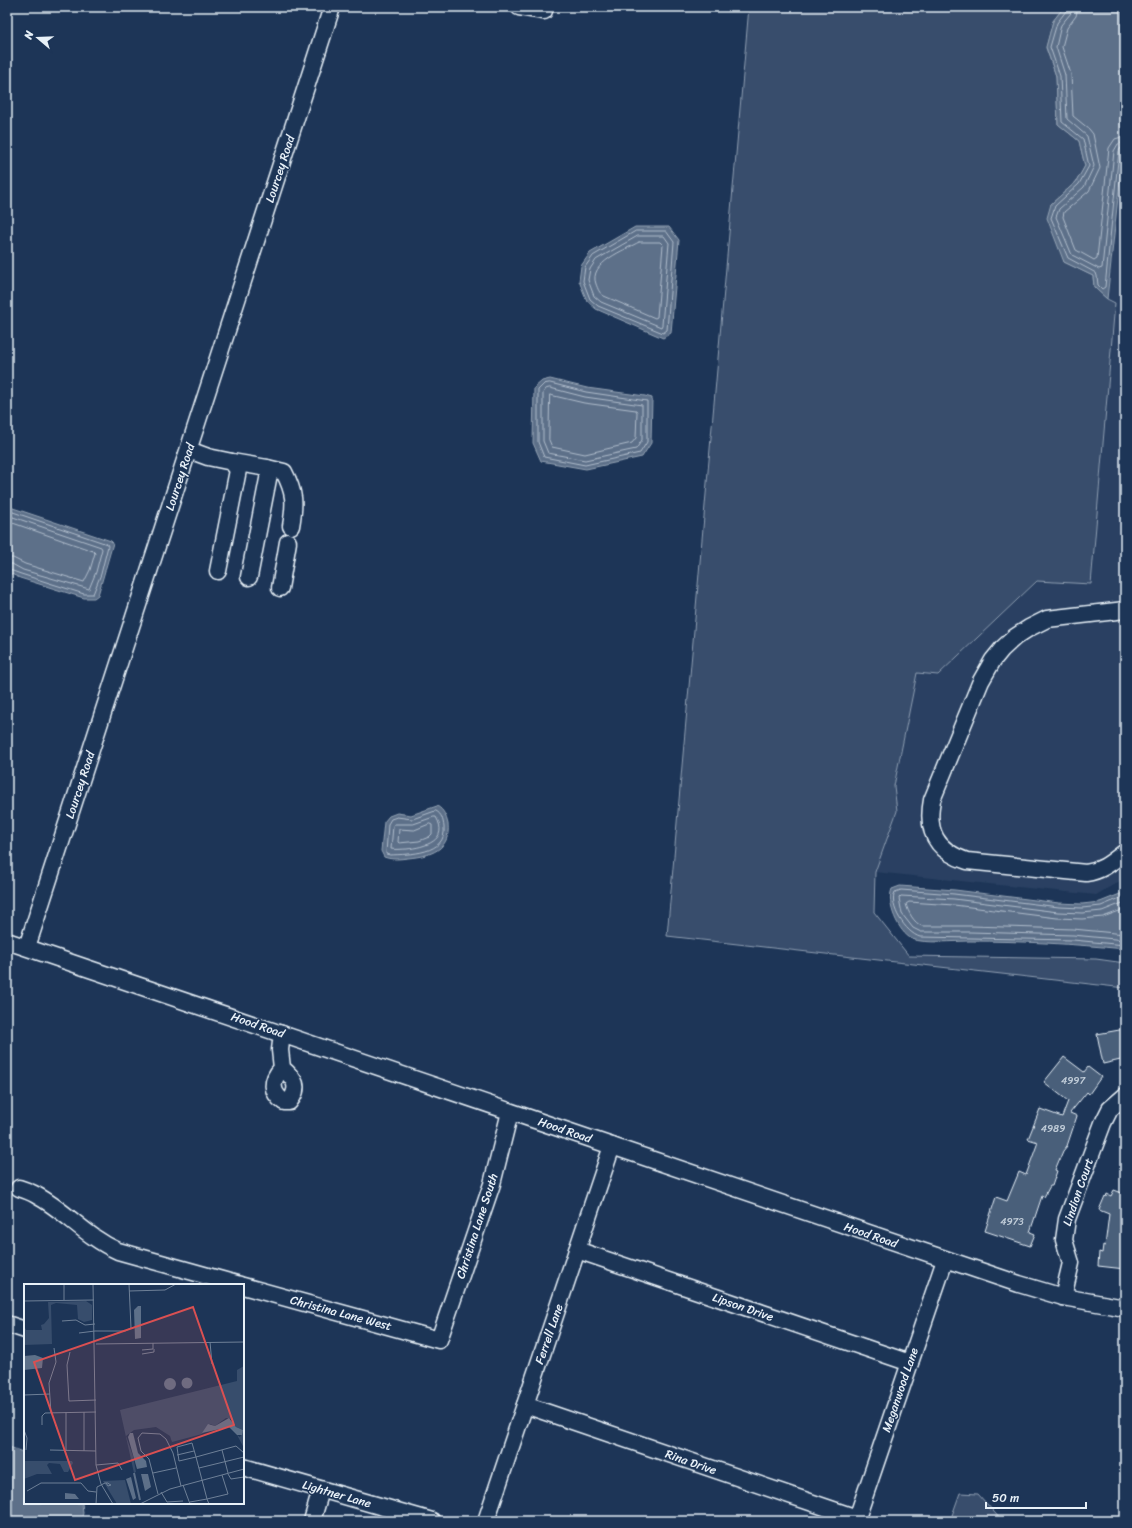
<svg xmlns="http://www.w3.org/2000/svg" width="1132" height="1528" viewBox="0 0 1132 1528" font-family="Sriracha,sans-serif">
  <rect width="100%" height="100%" fill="#1d3557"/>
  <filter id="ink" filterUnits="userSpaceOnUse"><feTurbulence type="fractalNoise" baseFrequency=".025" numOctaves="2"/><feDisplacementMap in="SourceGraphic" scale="8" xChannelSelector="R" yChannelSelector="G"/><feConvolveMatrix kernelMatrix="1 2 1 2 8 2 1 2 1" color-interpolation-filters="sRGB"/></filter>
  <g filter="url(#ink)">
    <polygon fill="#2a4162" points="1125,133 1125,878 1096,895 875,872 897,811 894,786 917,673 938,675 1038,581 1091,584 1115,303 1107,299"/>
    <g fill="#374d6c" stroke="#909fb2">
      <polygon points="749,7 1064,7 1053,21 1046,48 1056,76 1058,124 1079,141 1085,166 1076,182 1051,204 1064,262 1093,276 1094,287 1107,299 1115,303 1091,584 1037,581 938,675 917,673 894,786 897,811 875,872 874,912 909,956 1096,959 1125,963 1125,988 667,936"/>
      <polygon points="960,1493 978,1494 1002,1521 950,1521"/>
    </g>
    <g fill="#5d7089" stroke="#95a4b5">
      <polygon points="1064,7 1125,7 1125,133 1107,299 1094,287 1093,276 1064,262 1047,218 1051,204 1076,182 1085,166 1079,141 1058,124 1056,76 1046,47 1053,21"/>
      <polygon points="635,227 669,227 679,240 671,333 663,338 596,309 587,301 579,281 581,266 590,253"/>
      <polygon points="550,379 587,388 645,396 652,398 651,443 642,457 586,469 541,461 533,443 534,388 542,381"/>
      <polygon points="7,506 111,541 113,543 98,595 94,598 84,598 20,578 7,572"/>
      <path d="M437 806C444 810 446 816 448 824 451 850 430 856 408 858 400 859 392 860 384 857L381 851 384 822 389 816 397 813 411 815Z"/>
      <path d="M900 886 955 890 1059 903 1082 904 1100 902 1125 892V949C1073 944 1022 941 970 941 956 941 924 944 912 939 898 932 886 903 892 889Z"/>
      <polygon points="7,1446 25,1453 25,1503 82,1503 83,1513 81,1521 7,1521"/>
    </g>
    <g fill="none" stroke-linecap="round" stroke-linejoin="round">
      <g stroke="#b0bdcc" stroke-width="1">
        <polyline points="1067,7 1066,11 1057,23 1050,47 1060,76 1062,122 1083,139 1089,166 1079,184 1055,206 1051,218 1068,258 1096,273 1097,276 1098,285 1102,289 1105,287 1119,151 1121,148 1125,147"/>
        <polyline points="1072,7 1071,13 1061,25 1056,47 1065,75 1067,119 1087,136 1094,166 1084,187 1059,209 1056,217 1072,255 1099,269 1102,268 1114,151 1118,144 1125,142"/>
        <polyline points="1078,7 1076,16 1067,28 1062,47 1071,74 1073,116 1089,129 1093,134 1100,168 1089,191 1064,212 1063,217 1076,250 1094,260 1097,258 1109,148 1115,139 1125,136"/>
        <polygon points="636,231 666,231 674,242 667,330 663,333 598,306 590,299 583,281 585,267 593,256"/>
        <polygon points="638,236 664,236 669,243 662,325 661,327 601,302 594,296 588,280 590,269 596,260"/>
        <path d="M639 242H660L663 245 657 317 655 318 604 296C599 293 598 289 596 284 588 263 625 250 639 242Z"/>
        <polygon points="550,383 586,392 647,401 647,442 640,453 585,465 544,457 538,442 538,390 544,384"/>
        <polygon points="550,388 585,397 642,405 642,440 636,449 585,460 548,453 543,441 543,393 546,389"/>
        <polygon points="550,395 584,403 636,410 637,412 636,438 632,443 585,454 552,447 549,440"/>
        <polyline points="7,510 107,544 108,546 101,574 93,594 84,594 21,574 7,569"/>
        <polyline points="7,515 101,547 102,549 96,572 89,589 23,570 12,564 7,564"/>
        <polyline points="7,521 93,551 95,553 90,570 84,582 25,564 13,558 7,558"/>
        <path d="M436 811C442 814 443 820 444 827 447 855 409 854 390 855L386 854 388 824 391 819 397 817 412 819Z"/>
        <path d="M434 817H436C450 841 424 847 407 849 402 849 396 850 391 849L393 826 394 824H413Z"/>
        <polygon points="430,824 432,825 432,834 429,837 419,841 399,843 398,842 399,829 414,830"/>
        <path d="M1125 896 1101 906 1082 908 1059 907 954 894 901 890 895 892C888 906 906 933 920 937L1073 940 1125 945"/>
        <polyline points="1125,902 1102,911 1082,913 1058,912 954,899 901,896 899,898 902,914 913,928 921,932 970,932 1073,935 1125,940"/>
        <path d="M1125 909 1103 917 1082 919 1057 918 954 905 909 902 906 904C908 912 914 923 922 926H970L1073 929 1125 934"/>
      </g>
    </g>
    <g fill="#495e7a" stroke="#e8f1f8">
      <polygon points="1125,1029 1125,1059 1103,1064 1097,1034"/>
      <polygon points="1064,1057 1084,1072 1088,1067 1101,1077 1089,1094 1087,1092 1070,1113 1077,1116 1067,1146 1063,1151 1055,1170 1057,1171 1052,1186 1050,1186 1044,1197 1042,1196 1030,1232 1035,1234 1030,1246 985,1231 996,1197 1007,1201 1019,1172 1026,1175 1038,1142 1028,1139 1040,1109 1062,1117 1068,1101 1044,1082"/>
      <polygon points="1114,1190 1125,1194 1125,1269 1098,1266 1099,1252 1102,1253 1103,1245 1105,1246 1109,1214 1099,1210 1105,1196 1106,1197 1107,1194 1111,1196"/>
    </g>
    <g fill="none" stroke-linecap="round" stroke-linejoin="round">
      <defs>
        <g id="minor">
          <polyline points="519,7 544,11"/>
          <polyline points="189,450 208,457 232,462 238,470 218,571"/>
          <polyline points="232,462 267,468 269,474 249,577"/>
          <path d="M267 468 284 472C295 493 295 503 291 526"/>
          <polyline points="280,588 288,542"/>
          <path d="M1125 610 1047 619 1029 628 1015 637 1002 649 993 660 981 681 932 800C926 831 936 851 967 861L1086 873C1102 871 1112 862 1125 852"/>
          <polyline points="7,941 1019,1284 1063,1297 1125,1308"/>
          <polyline points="27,947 332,7"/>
          <path d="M282 1034 280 1050 282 1068C271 1080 270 1092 284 1102H289C301 1087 295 1079 282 1068"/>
          <path d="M19 1188C25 1190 31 1192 36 1195 66 1211 86 1237 118 1251L240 1285"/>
          <polyline points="577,1250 910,1363"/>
          <polyline points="243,1286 439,1340 492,1184 510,1112"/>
          <polyline points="1063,1297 1071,1263 1064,1240 1067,1219 1103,1123 1110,1109 1125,1096"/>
          <polyline points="7,1324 25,1330"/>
          <polyline points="525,1405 857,1518"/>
          <polyline points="243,1467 432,1521"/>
          <polyline points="312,1521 321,1490"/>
          <polyline points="486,1521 612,1146"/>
          <polyline points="856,1521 945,1260"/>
        </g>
      </defs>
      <use href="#minor" stroke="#e8f1f8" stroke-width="19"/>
      <use href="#minor" stroke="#1d3557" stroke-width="16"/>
    </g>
  </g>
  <g text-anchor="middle" stroke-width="3" stroke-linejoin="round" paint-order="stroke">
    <g font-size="10" fill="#c0ccd8">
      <text x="1073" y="1084">4997</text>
      <text x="1053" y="1132">4989</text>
      <text x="1012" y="1225">4973</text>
    </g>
    <g font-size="12" fill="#e8f1f8" stroke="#1d3557">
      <text transform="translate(280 169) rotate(-72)" y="4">Lourcey Road</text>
      <text transform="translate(180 477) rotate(-72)" y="4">Lourcey Road</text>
      <text transform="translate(80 785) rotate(-72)" y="4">Lourcey Road</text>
      <text transform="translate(258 1025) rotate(19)" y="4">Hood Road</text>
      <text transform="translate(565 1130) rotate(19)" y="4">Hood Road</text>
      <text transform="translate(1078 1192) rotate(-71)" y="4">Lindion Court</text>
      <text transform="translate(477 1226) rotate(-72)" y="4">Christina Lane South</text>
      <text transform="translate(871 1235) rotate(19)" y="4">Hood Road</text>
      <text transform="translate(743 1307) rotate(19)" y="4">Lipson Drive</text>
      <text transform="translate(341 1313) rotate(15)" y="4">Christina Lane West</text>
      <text transform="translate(549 1334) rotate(-71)" y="4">Ferrell Lane</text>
      <text transform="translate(900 1390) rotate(-71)" y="4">Meganwood Lane</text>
      <text transform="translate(691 1462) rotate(19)" y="4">Rina Drive</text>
      <text transform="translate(337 1494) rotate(16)" y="4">Lightner Lane</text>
    </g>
  </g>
  <g transform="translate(24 1284)">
    <rect width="220" height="220" fill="#1d3557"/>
    <path d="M62 17 68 21V36L60 38 54 35 53 21 32 19 27 21 28 60 0 61V42L2 46H18L17 41 20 40 25 34 24 18ZM220 82V164L213 151 216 153 219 146 212 143 208 135 202 134 191 142 186 140 178 150 148 158 146 152 132 143 110 146 102 152 109 172 112 188 110 189 96 126 213 97V86ZM0 177H48L49 179 44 188H40L36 180 25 179 23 181 28 190H13L0 195ZM101 196 107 220H93L79 197Z" fill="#374d6c"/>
    <path d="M114 22H117V54L111 55 110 26ZM11 71 19 74 18 84 0 86V72ZM157.5 99a5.5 5.5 0 1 1 11 0a5.5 5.5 0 1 1-11 0ZM140 100a6 6 0 1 1 12 0a6 6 0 1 1-12 0ZM205 134 212 143 219 146 218 151H213L205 143 178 149 184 140 191 142ZM106 149H109L114 169 122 177 123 183 113 185 104 153ZM117 190H124L127 203 121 207ZM107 193 112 214 109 216 102 195ZM41 209 51 210 55 215H41Z" fill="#5d7089"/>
    <path fill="none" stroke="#5d7089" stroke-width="2" d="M110 189 116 216"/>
    <path fill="none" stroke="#6e8097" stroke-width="1" d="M40 0V16M69 0 72 181 77 200 89 220M105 7 141 6 152 0M0 17 70 16M38 37 52 36 61 41 71 40M71 47H101L107 44 105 0M55 49 71 47M186 58 188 80M72 60 220 58M118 66 129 65V59M46 68 43 81 45 117 72 116M118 70 130 68V65M0 111 26 110M42 128V167M60 128V167M27 129 25 99 32 78 30 64M18 141V132L21 129 72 128M0 146 3 154 2 166M168 159 172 173 155 177 153 163ZM26 166 72 167M198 166 204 189M153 171 170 167M72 181 94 179 98 186M175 184 220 173M129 189 152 184M204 190 207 195 220 193M198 191 204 210 183 215 172 173 212 162 220 169M159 201 166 220M3 207 17 199H57L64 207 72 208M137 208 143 218 159 217M134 210 125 175 117 167 114 154 118 149 136 150 142 155 149 169 157 202M166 218 183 215 185 220M72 220 73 203 81 199H84L85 200 87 201 84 202 82 199M116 220 146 205 220 185"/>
    <path fill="#da5052" fill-opacity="0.15" stroke="#da5052" stroke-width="2" d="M169 23 210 141 51 196 10 78Z"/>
    <rect width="220" height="220" fill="none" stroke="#e8f1f8" stroke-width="2"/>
  </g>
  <rect width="1132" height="1528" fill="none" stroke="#1d3557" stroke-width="24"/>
  <rect x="12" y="12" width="1108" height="1504" fill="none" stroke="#e8f1f8" stroke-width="1.5" filter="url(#ink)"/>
  <g transform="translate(38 38) rotate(289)" stroke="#1d3557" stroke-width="3" paint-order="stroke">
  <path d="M0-3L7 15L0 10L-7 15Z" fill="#e8f1f8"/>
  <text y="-6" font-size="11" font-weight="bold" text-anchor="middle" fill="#e8f1f8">N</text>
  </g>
  <path d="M986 1502v6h100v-6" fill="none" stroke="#e8f1f8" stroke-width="2"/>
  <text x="992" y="1502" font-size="12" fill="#e8f1f8" stroke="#1d3557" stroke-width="3" paint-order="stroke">50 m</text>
</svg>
